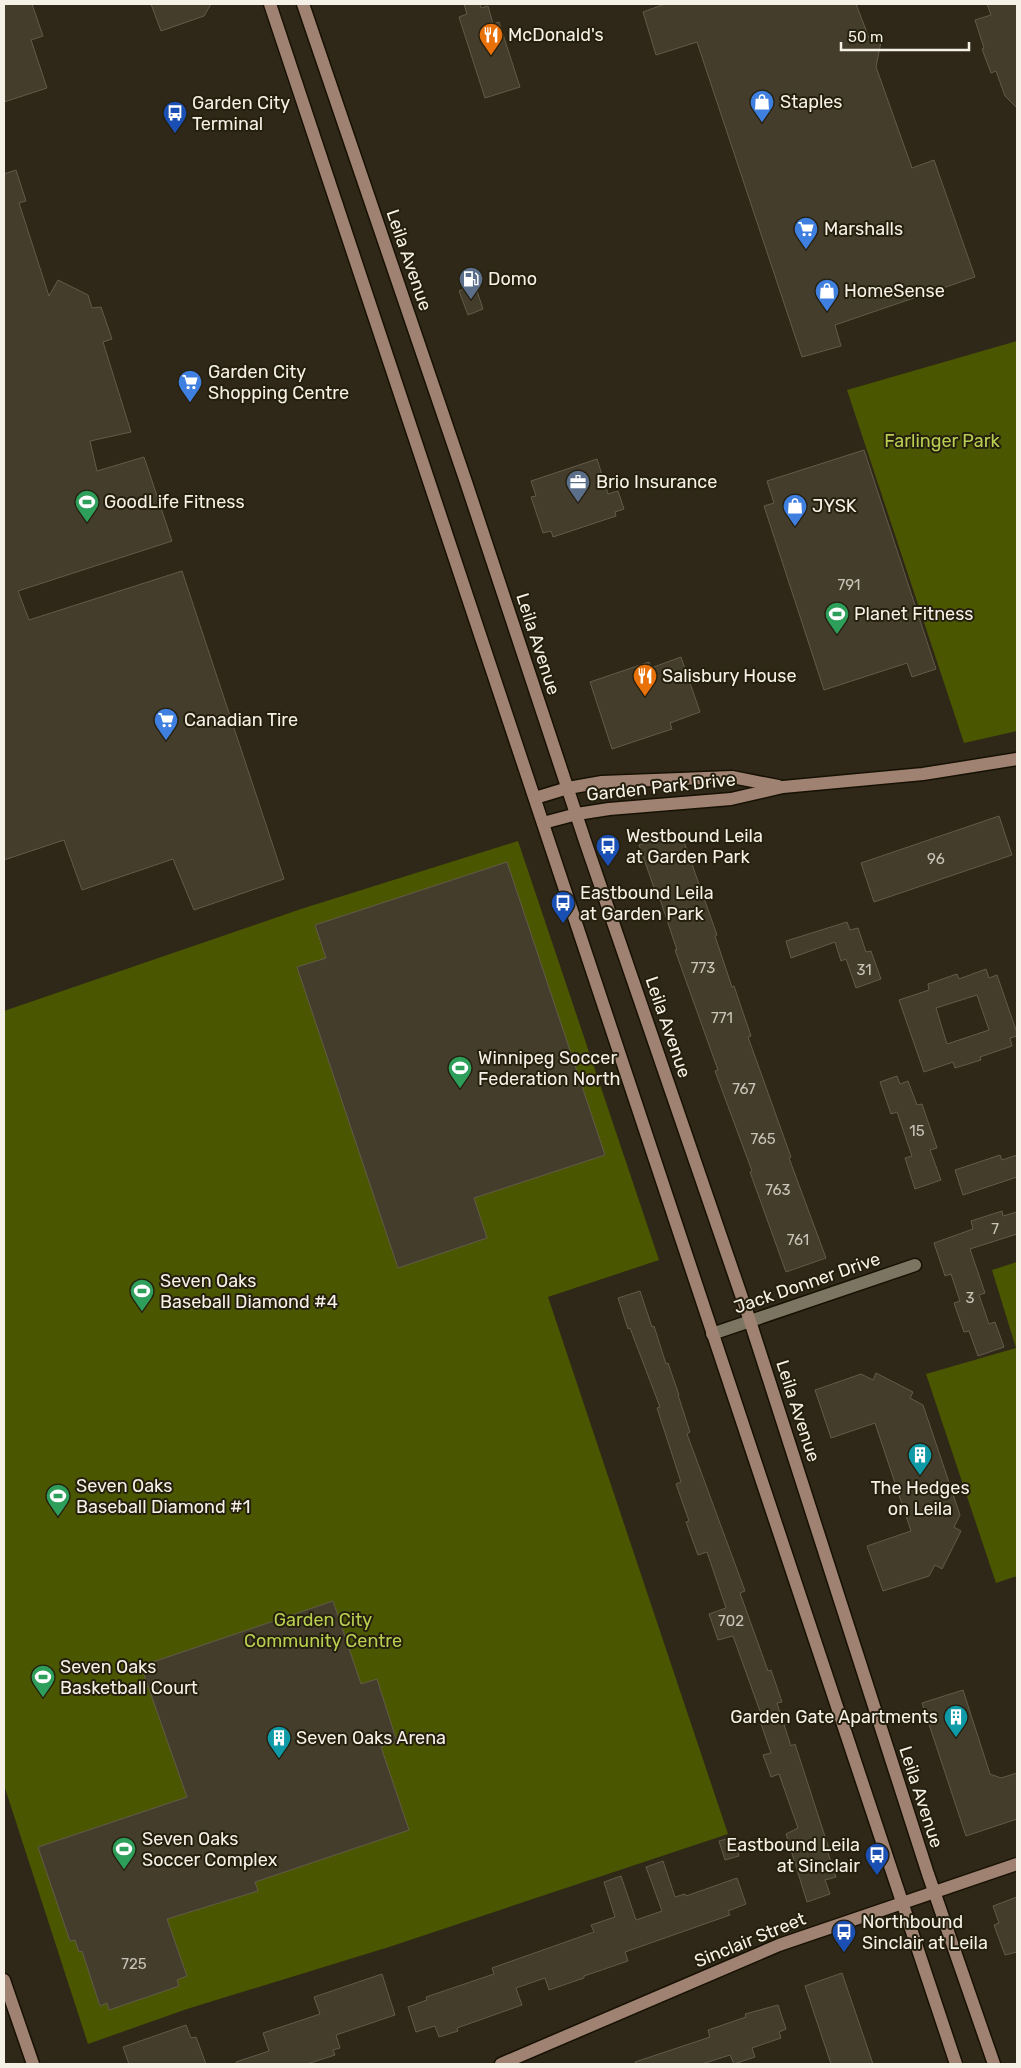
<svg xmlns="http://www.w3.org/2000/svg" width="1021" height="2068" viewBox="0 0 1021 2068" font-family="Rubik,sans-serif">
  <rect width="100%" height="100%" fill="#2f2818"/>
  <g fill="#4b5600">
    <polygon points="1017,341 1017,731 964,743 847,390"/>
    <polygon points="518,841 659,1260 548,1297 728,1834 389,1947 187,2009 88,2044 4,1785 4,1011 301,909"/>
    <polygon points="1017,1262 1017,1576 996,1583 926,1374 1016,1348 992,1270"/>
  </g>
  <g fill="#443d2c" stroke="#625b49" fill-rule="evenodd">
    <polygon points="4,4 32,4 43,36 31,40 47,88 4,102"/>
    <polygon points="151,4 211,4 204,16 161,31"/>
    <polygon points="464,4 480,4 481,8 488,6 493,24 499,22 520,87 485,98 459,17 467,14"/>
    <polygon points="665,4 856,4 869,38 881,42 876,67 912,168 934,160 975,277 835,325 841,346 802,357 697,42 656,55 643,12"/>
    <polygon points="987,4 1017,4 1017,108 1005,96 996,71 991,73 982,49 984,48 975,20 991,15"/>
    <polygon points="16,170 26,201 19,203 49,296 58,280 88,295 92,308 101,307 112,339 103,342 131,432 90,441 97,471 144,457 172,541 18,591 29,620 182,571 284,879 194,910 173,859 82,890 64,840 4,860 4,174"/>
    <polygon points="475,285 483,309 468,315 459,291"/>
    <polygon points="864,450 936,669 912,677 907,663 824,690 764,506 774,503 767,481"/>
    <polygon points="597,459 608,494 618,491 624,509 615,512 616,516 553,537 551,531 543,533 531,497 536,496 531,481"/>
    <polygon points="681,657 700,712 670,723 672,729 612,749 590,682 649,662 651,668"/>
    <polygon points="999,816 1012,855 874,902 861,863"/>
    <polygon points="682,836 717,935 715,936 732,987 734,986 751,1036 748,1037 791,1157 789,1158 826,1258 786,1272 750,1172 752,1171 715,1071 718,1070 675,950 677,950 660,899 658,899 639,845 661,837 662,843"/>
    <polygon points="507,862 605,1155 474,1198 487,1238 398,1268 297,967 326,958 315,925"/>
    <polygon points="847,922 850,930 858,928 866,952 871,951 881,979 856,988 846,959 841,961 835,942 791,958 786,941"/>
    <path d="M986 969 989 978 997 975 1017 1033V1036L1010 1038 1012 1046 980 1057 981 1060 955 1068 953 1062 924 1072 899 1000 929 990 928 984 957 974 959 979ZM977 995 989 1030 947 1044 936 1008Z"/>
    <polygon points="897,1076 900,1084 908,1081 917,1105 922,1104 937,1148 930,1150 941,1180 915,1189 905,1158 912,1156 897,1112 891,1114 880,1082"/>
    <polygon points="1000,1155 1002,1160 1017,1155 1017,1177 963,1195 955,1170"/>
    <polygon points="1002,1211 1003,1216 1017,1212 1017,1234 970,1249 985,1293 979,1295 989,1324 995,1322 1004,1347 978,1356 969,1331 964,1332 954,1303 960,1301 951,1274 945,1276 934,1243 973,1229 971,1221"/>
    <polygon points="640,1291 652,1327 654,1326 666,1364 668,1363 679,1395 678,1395 690,1432 687,1434 745,1591 740,1593 768,1671 771,1670 782,1702 777,1703 791,1746 795,1744 830,1852 828,1853 836,1877 825,1880 830,1894 807,1902 786,1834 798,1828 779,1774 771,1777 763,1755 771,1753 758,1715 761,1714 733,1636 718,1640 709,1614 726,1608 707,1552 698,1555 686,1522 689,1521 676,1484 681,1482 657,1408 660,1407 630,1328 628,1329 618,1298"/>
    <polygon points="876,1373 913,1392 910,1398 923,1405 960,1515 954,1527 961,1531 942,1569 935,1565 929,1576 883,1591 867,1546 911,1531 875,1423 831,1438 815,1390 861,1374 873,1380"/>
    <polygon points="333,1601 361,1684 377,1679 397,1742 381,1747 409,1830 255,1882 258,1891 167,1919 187,1976 177,1980 179,1986 109,2010 107,2003 100,2006 82,1951 79,1952 75,1940 70,1941 38,1847 187,1797 141,1666"/>
    <polygon points="963,1690 990,1774 1001,1778 1017,1773 1017,1819 966,1836 922,1703"/>
    <polygon points="734,1837 739,1856 725,1860 719,1841"/>
    <polygon points="663,1861 675,1897 685,1894 686,1896 737,1878 746,1904 728,1911 730,1915 625,1952 628,1961 584,1976 584,1978 549,1990 545,1978 516,1988 522,2005 457,2028 458,2031 439,2037 435,2026 416,2032 408,2007 427,2000 426,1997 494,1974 492,1968 594,1932 591,1925 615,1917 604,1882 621,1876 636,1920 662,1911 646,1867"/>
    <polygon points="1017,1897 1017,1952 1005,1955 994,1925 999,1923 993,1906"/>
    <polygon points="842,1973 873,2064 831,2064 805,1986"/>
    <polygon points="382,1974 395,2015 336,2035 340,2048 333,2050 335,2055 307,2064 237,2064 236,2062 269,2051 263,2033 320,2014 314,1997"/>
    <polygon points="778,2005 786,2029 779,2032 781,2038 752,2048 755,2057 734,2064 730,2055 702,2064 636,2064 635,2062 710,2037 708,2030 746,2017 745,2014"/>
    <polygon points="186,2025 191,2038 196,2037 206,2064 129,2064 123,2047"/>
  </g>
  <g fill="none" stroke-linecap="round" stroke-linejoin="round">
    <defs>
      <polyline id="street" points="712,1334 915,1265"/>
      <g id="secondary">
        <polyline points="270,4 956,2064"/>
        <polyline points="303,4 466,482 585,841 750,1321 928,1874 994,2064"/>
        <polyline points="535,798 568,788 602,782 732,777 778,786"/>
        <polyline points="543,823 577,814 609,809 731,799 783,787 923,774 1017,759"/>
        <polyline points="4,1980 33,2064"/>
        <polyline points="501,2064 779,1945 1017,1864"/>
      </g>
    </defs>
    <use href="#street" stroke="#171103" stroke-width="15"/>
    <use href="#secondary" stroke="#171103" stroke-width="15"/>
    <use href="#street" stroke="#7c7562" stroke-width="12"/>
    <use href="#secondary" stroke="#9f8271" stroke-width="12"/>
  </g>
  <defs>
    <symbol id="restaurant-pin" viewBox="-11 -11 22 30"><path d="M0 17L-7.5 6A9.5 9.5 0 1 1 7.5 6Z" fill="#e8710a" stroke="#251f0e"/><path d="M-5-6h1v4h1v-4h1v4h1v-4h1v5L-1.5 .5V6h-2V.5L-5-1ZM5-6V6H3V1.5H1.5Q1.5-4 5-6Z" fill="#fff"/></symbol>
    <symbol id="shop-pin" viewBox="-11 -11 22 30"><path d="M0 17L-7.5 6A9.5 9.5 0 1 1 7.5 6Z" fill="#3f7fe0" stroke="#251f0e"/><path d="M-5-2.5h2.3a2.7 3.5 0 0 1 5.4 0H5L5.5 6h-11ZM-1.5-2.5h3a1.5 2.3 0 0 0-3 0Z" fill="#fff"/></symbol>
    <symbol id="bus-pin" viewBox="-11 -11 22 30"><path d="M0 17L-7.5 6A9.5 9.5 0 1 1 7.5 6Z" fill="#1a4fb4" stroke="#251f0e"/><path d="M-5-6H5V4H4V6H2V4H-2V6H-4V4H-5ZM-3.5-4V0h7V-4ZM-3.5 1.2v1.5H-2V1.2ZM2 1.2v1.5H3.5V1.2Z" fill="#fff"/></symbol>
    <symbol id="supermarket-pin" viewBox="-11 -11 22 30"><path d="M0 17L-7.5 6A9.5 9.5 0 1 1 7.5 6Z" fill="#3f7fe0" stroke="#251f0e"/><path d="M-6-5.5h2.5l.6 2H6L4.5 2H-2.5L-4.4-4H-6ZM-1.5 3.2a1.3 1.3 0 1 0 .1 0ZM3 3.2a1.3 1.3 0 1 0 .1 0Z" fill="#fff"/></symbol>
    <symbol id="fuel-pin" viewBox="-11 -11 22 30"><path d="M0 17L-7.5 6A9.5 9.5 0 1 1 7.5 6Z" fill="#5c6f8a" stroke="#251f0e"/><path d="M-5.5-6h7V0h2V4h1.3V-2.5L3-4.5l.8-.8L6-3V5H2.5V1h-1V6h-7ZM-4.2-4.7v3.2H.2V-4.7Z" fill="#fff"/></symbol>
    <symbol id="office-pin" viewBox="-11 -11 22 30"><path d="M0 17L-7.5 6A9.5 9.5 0 1 1 7.5 6Z" fill="#5c6f8a" stroke="#251f0e"/><path d="M-6-3h4V-5.5h4V-3h4V5H-6ZM-1-4.5V-3h2v-1.5ZM-6 0V1H6V0Z" fill="#fff"/></symbol>
    <symbol id="stadium-pin" viewBox="-11 -11 22 30"><path d="M0 17L-7.5 6A9.5 9.5 0 1 1 7.5 6Z" fill="#2e9e5b" stroke="#251f0e"/><path d="M0-5a6.5 5 0 1 0 0 10a6.5 5 0 1 0 0-10ZM-3.5-1.8h7v3.6h-7Z" fill="#fff"/></symbol>
    <symbol id="building-pin" viewBox="-11 -11 22 30"><path d="M0 17L-7.5 6A9.5 9.5 0 1 1 7.5 6Z" fill="#0f9aa8" stroke="#251f0e"/><path d="M-4-6H4V6H1V3H-1V6H-4ZM-2.5-4.3h1.7v1.8h-1.7ZM.8-4.3h1.7v1.8H.8ZM-2.5-1h1.7V.8h-1.7ZM.8-1h1.7V.8H.8Z" fill="#fff"/></symbol>
  </defs>
  <g fill-rule="evenodd">
    <use href="#restaurant-pin" x="477" y="21" width="28" height="38"/>
    <use href="#shop-pin" x="748" y="88" width="28" height="38"/>
    <use href="#bus-pin" x="161" y="99" width="28" height="38"/>
    <use href="#supermarket-pin" x="792" y="215" width="28" height="38"/>
    <use href="#fuel-pin" x="457" y="265" width="28" height="38"/>
    <use href="#shop-pin" x="813" y="277" width="28" height="38"/>
    <use href="#supermarket-pin" x="176" y="368" width="28" height="38"/>
    <use href="#office-pin" x="564" y="468" width="28" height="38"/>
    <use href="#stadium-pin" x="73" y="488" width="28" height="38"/>
    <use href="#shop-pin" x="781" y="492" width="28" height="38"/>
    <use href="#stadium-pin" x="823" y="600" width="28" height="38"/>
    <use href="#restaurant-pin" x="631" y="662" width="28" height="38"/>
    <use href="#supermarket-pin" x="152" y="706" width="28" height="38"/>
    <use href="#bus-pin" x="594" y="832" width="28" height="38"/>
    <use href="#bus-pin" x="549" y="889" width="28" height="38"/>
    <use href="#stadium-pin" x="446" y="1054" width="28" height="38"/>
    <use href="#stadium-pin" x="128" y="1277" width="28" height="38"/>
    <use href="#building-pin" x="906" y="1441" width="28" height="38"/>
    <use href="#stadium-pin" x="44" y="1482" width="28" height="38"/>
    <use href="#stadium-pin" x="29" y="1663" width="28" height="38"/>
    <use href="#building-pin" x="942" y="1703" width="28" height="38"/>
    <use href="#building-pin" x="265" y="1724" width="28" height="38"/>
    <use href="#stadium-pin" x="110" y="1835" width="28" height="38"/>
    <use href="#bus-pin" x="863" y="1841" width="28" height="38"/>
    <use href="#bus-pin" x="830" y="1918" width="28" height="38"/>
  </g>
  <g text-anchor="middle" stroke-width="4" stroke-linejoin="round" paint-order="stroke">
    <g font-size="15" fill="#c9c4b8">
      <text x="849" y="590">791</text>
      <text x="936" y="864">96</text>
      <text x="703" y="973">773</text>
      <text x="864" y="975">31</text>
      <text x="722" y="1023">771</text>
      <text x="744" y="1094">767</text>
      <text x="917" y="1136">15</text>
      <text x="763" y="1144">765</text>
      <text x="778" y="1195">763</text>
      <text x="995" y="1234">7</text>
      <text x="798" y="1245">761</text>
      <text x="970" y="1303">3</text>
      <text x="731" y="1626">702</text>
      <text x="134" y="1969">725</text>
    </g>
    <g font-size="18" fill="#f5f1e6" stroke="#251f0e" text-anchor="start">
      <text x="508" y="41">McDonald's</text>
      <text x="780" y="108">Staples</text>
      <text x="192" y="109">Garden City<tspan x="192" dy="21">Terminal</tspan></text>
      <text x="824" y="235">Marshalls</text>
      <text x="488" y="285">Domo</text>
      <text x="844" y="297">HomeSense</text>
      <text x="208" y="378">Garden City<tspan x="208" dy="21">Shopping Centre</tspan></text>
      <text x="596" y="488">Brio Insurance</text>
      <text x="104" y="508">GoodLife Fitness</text>
      <text x="812" y="512">JYSK</text>
      <text x="854" y="620">Planet Fitness</text>
      <text x="662" y="682">Salisbury House</text>
      <text x="184" y="726">Canadian Tire</text>
      <text x="626" y="842">Westbound Leila<tspan x="626" dy="21">at Garden Park</tspan></text>
      <text x="580" y="899">Eastbound Leila<tspan x="580" dy="21">at Garden Park</tspan></text>
      <text x="478" y="1064">Winnipeg Soccer<tspan x="478" dy="21">Federation North</tspan></text>
      <text x="160" y="1287">Seven Oaks<tspan x="160" dy="21">Baseball Diamond #4</tspan></text>
      <text x="76" y="1492">Seven Oaks<tspan x="76" dy="21">Baseball Diamond #1</tspan></text>
      <text x="920" y="1494" text-anchor="middle">The Hedges<tspan x="920" dy="21">on Leila</tspan></text>
      <text x="60" y="1673">Seven Oaks<tspan x="60" dy="21">Basketball Court</tspan></text>
      <text x="938" y="1723" text-anchor="end">Garden Gate Apartments</text>
      <text x="296" y="1744">Seven Oaks Arena</text>
      <text x="142" y="1845">Seven Oaks<tspan x="142" dy="21">Soccer Complex</tspan></text>
      <text x="860" y="1851" text-anchor="end">Eastbound Leila<tspan x="860" dy="21">at Sinclair</tspan></text>
      <text x="862" y="1928">Northbound<tspan x="862" dy="21">Sinclair at Leila</tspan></text>
    </g>
    <g font-size="18" fill="#f5f1e6" stroke="#251f0e">
      <text transform="translate(409 260) rotate(71)" y="6">Leila Avenue</text>
      <text transform="translate(538 644) rotate(72)" y="6">Leila Avenue</text>
      <text transform="translate(661 787) rotate(-6)" y="6">Garden Park Drive</text>
      <text transform="translate(668 1027) rotate(71)" y="6">Leila Avenue</text>
      <text transform="translate(807 1283) rotate(-19)" y="6">Jack Donner Drive</text>
      <text transform="translate(798 1411) rotate(72)" y="6">Leila Avenue</text>
      <text transform="translate(921 1797) rotate(72)" y="6">Leila Avenue</text>
      <text transform="translate(750 1940) rotate(-22)" y="6">Sinclair Street</text>
    </g>
    <g font-size="18" fill="#b9cf52" stroke="#251f0e">
      <text x="942" y="447">Farlinger Park</text>
      <text x="323" y="1626">Garden City<tspan x="323" dy="21">Community Centre</tspan></text>
    </g>
  </g>
  <rect width="1021" height="2068" fill="none" stroke="#f5f1e6" stroke-width="10"/>
  <path d="M841 42v8h128v-8" fill="none" stroke="#f5f1e6" stroke-width="2.5"/>
  <text x="848" y="42" font-size="15" fill="#f5f1e6" stroke="#251f0e" stroke-width="4" paint-order="stroke">50 m</text>
</svg>
